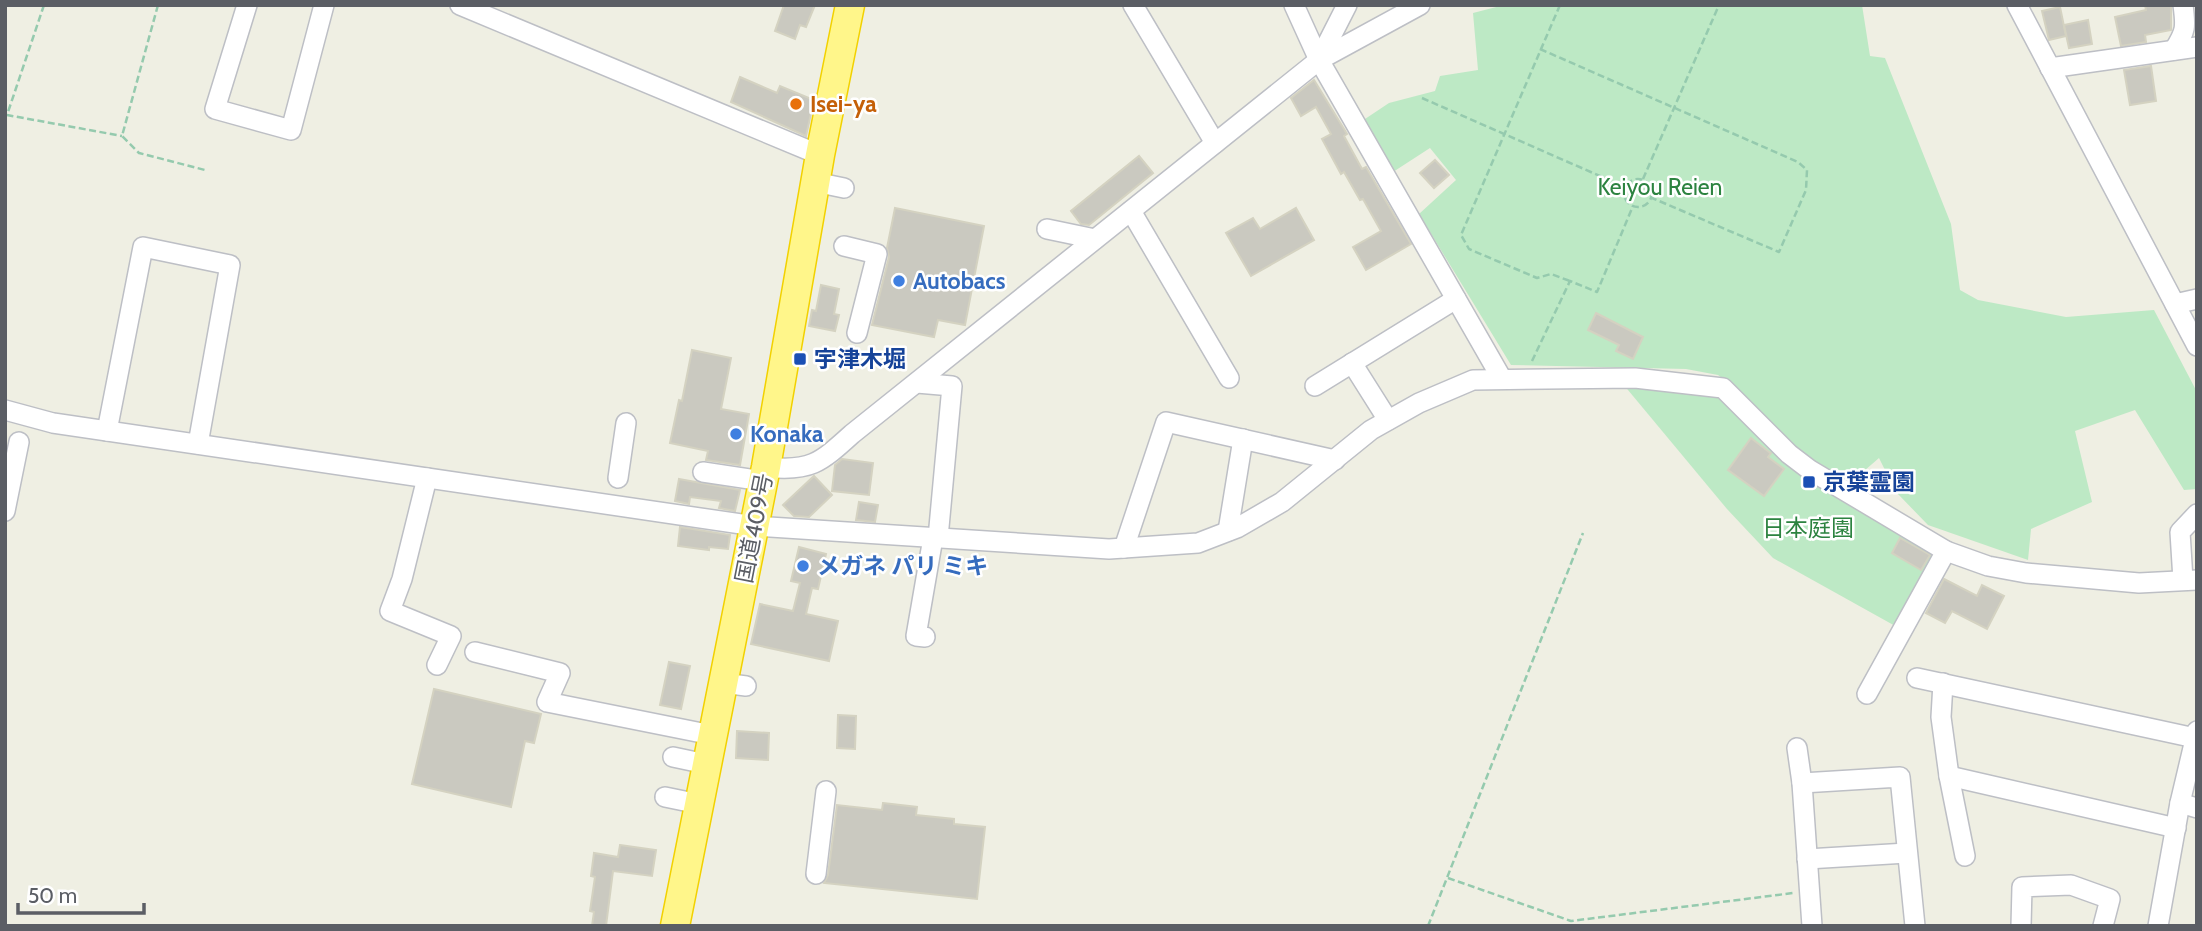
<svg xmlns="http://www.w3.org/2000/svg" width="2202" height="931" viewBox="0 0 2202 931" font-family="Cabin,'Noto Sans JP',sans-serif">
  <rect width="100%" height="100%" fill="#efefe3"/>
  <g fill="#bde9c5">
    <polygon points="1504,5 1862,5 1870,56 1885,58 1951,224 1960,290 1978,300 2066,317 2154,310 2197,392 2197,489 2184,490 2135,410 2075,431 2092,502 2031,529 2028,560 1928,525 1896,492 1879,458 1849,484 1801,454 1782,438 1741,392 1718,375 1686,369 1511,365 1419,214 1456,180 1430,148 1393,172 1362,121 1389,103 1435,91 1440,76 1478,70 1473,13"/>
    <polygon points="1623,384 1720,395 1940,554 1897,627 1773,558 1727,509"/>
  </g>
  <g fill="#cac9c0" stroke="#d4d2c1" stroke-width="2">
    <polygon points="784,5 815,5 806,27 800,25 795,39 775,31"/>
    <polygon points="2145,5 2171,5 2171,30 2145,35 2146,42 2121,46 2115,17 2146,10"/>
    <polygon points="2060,7 2066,36 2049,40 2042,11"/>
    <polygon points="2088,20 2092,44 2069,48 2064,25"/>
    <polygon points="2151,66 2156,101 2130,105 2124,70"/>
    <polygon points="740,77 777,93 780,86 814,100 806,136 731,102"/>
    <polygon points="1314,80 1347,134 1344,136 1362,169 1366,167 1411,244 1366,270 1353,247 1381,231 1363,199 1360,200 1344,172 1341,174 1322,139 1331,134 1316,107 1301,116 1291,98"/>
    <polygon points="1139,156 1153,173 1089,225 1081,224 1071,211"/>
    <polygon points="1435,160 1449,175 1434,188 1420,173"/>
    <polygon points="895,208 984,226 965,325 938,320 934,337 872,325 889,257 887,248"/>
    <polygon points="1296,208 1314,240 1251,276 1226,233 1253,218 1260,229"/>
    <polygon points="821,285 839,289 834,314 839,315 835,331 809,326 812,310 816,311"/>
    <polygon points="1596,313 1643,337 1633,359 1616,351 1619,345 1588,330"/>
    <polygon points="692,350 731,358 721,409 749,414 740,465 706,460 708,451 670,443 679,400 682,401"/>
    <polygon points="1751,438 1769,452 1771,453 1768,457 1784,469 1764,496 1728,470"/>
    <polygon points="842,459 873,463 869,495 832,491 835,465"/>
    <polygon points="814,476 832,495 809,517 794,516 783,505"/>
    <polygon points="679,479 740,490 735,511 719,508 721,501 690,497 689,504 675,501"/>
    <polygon points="859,502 878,505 875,522 856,520"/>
    <polygon points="680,527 730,535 728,549 709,547 709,550 678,546"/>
    <polygon points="1900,538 1930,555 1921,570 1892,553"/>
    <polygon points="799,547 826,554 818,589 812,588 806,614 838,621 829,661 751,644 760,604 793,611 800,583 791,581"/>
    <polygon points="1944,579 1977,596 1982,585 2004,596 1987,629 1952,611 1945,623 1926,613"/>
    <polygon points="669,662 690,666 681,709 660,705"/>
    <polygon points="434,689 541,714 534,743 525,741 511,807 412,784"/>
    <polygon points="838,715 856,716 855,749 837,748"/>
    <polygon points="737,731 769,733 768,760 736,758"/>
    <polygon points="883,803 917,807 916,815 954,819 954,824 985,827 977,899 824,883 828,875 837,805 882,810"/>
    <polygon points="620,845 656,850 652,876 613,871 606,926 592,926 594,912 590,911 595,877 591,876 594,853 618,857"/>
  </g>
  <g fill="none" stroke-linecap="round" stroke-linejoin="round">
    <defs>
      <g id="minor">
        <polyline points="247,5 215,109 291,130 324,5"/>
        <polyline points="460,5 820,155"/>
        <polyline points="1133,5 1215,143"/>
        <polyline points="1294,5 1319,60 1502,379"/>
        <polyline points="2017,5 2197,346"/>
        <path d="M2174 50C2186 31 2186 27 2183 5"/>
        <polyline points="1319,60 1347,5"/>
        <polyline points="2050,68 2197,47"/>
        <polyline points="815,182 844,188"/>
        <polyline points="1131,211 1229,378"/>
        <polyline points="1047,229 1095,239"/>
        <polyline points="844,246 877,254 857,333"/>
        <polyline points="2175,304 2197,299"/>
        <polyline points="1352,363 1388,420"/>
        <polyline points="917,383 952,386 938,538"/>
        <polyline points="1315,386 1456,299"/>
        <polyline points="5,410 53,423 755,526 1109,549 1198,543 1237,528 1282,502 1371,430 1419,403 1473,380 1635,378 1723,388 1789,454 1810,470 1946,551 1988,566 2026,573 2139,583 2197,580"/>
        <polyline points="107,431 143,247 230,265 198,444"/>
        <path d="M766 467C810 472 820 463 852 434L1319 60 1420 5"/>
        <polyline points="703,472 763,481"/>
        <polyline points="427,478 402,579 390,611 451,636 437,665"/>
        <polyline points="618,478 626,423"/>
        <polyline points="5,511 19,442"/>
        <polyline points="1228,531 1243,439"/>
        <polyline points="1124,548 1166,422 1335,460"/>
        <polyline points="2183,580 2180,532 2197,514"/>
        <polyline points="925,637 916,636 933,538"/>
        <polyline points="475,652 560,673 547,702 712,735"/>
        <polyline points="1917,678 2195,738"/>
        <polyline points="723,683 746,686"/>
        <polyline points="1943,683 1941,717 1949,776 1965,856"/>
        <polyline points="1867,694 1946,551"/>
        <polyline points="1797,748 1802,783 1812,926"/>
        <polyline points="673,757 706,764"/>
        <polyline points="1949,776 2176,828"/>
        <polyline points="1802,783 1900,777 1915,926"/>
        <polyline points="665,797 699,804"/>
        <polyline points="2180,803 2197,808"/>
        <polyline points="1807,859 1907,853"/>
        <polyline points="816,874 826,791"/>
        <polyline points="2021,926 2022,887 2071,885 2110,899 2103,926"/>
        <polyline points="2158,926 2180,803 2197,731"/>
      </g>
      <polyline id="highway" points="675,926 766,467 820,155 850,5"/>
    </defs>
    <use href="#minor" stroke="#bdbfc5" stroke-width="22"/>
    <use href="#highway" stroke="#f2d100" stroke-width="31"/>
    <g stroke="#95caae" stroke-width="2.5" stroke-dasharray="7 3.5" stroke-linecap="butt">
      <polyline points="44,5 7,115 122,136"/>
      <polyline points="158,5 122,136 139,153 205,170"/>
      <polyline points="1560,5 1461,235 1469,249 1537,278 1551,274 1570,281"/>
      <polyline points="1540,49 1798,162 1807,170 1806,190 1779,252 1652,198"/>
      <polyline points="1422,98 1625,187"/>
      <circle cx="1638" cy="193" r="14"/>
      <polyline points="1643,179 1719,5"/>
      <polyline points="1532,361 1570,281 1597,292 1633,206"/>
      <polyline points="1448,878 1571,921 1793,893"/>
      <polyline points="1428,926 1583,533"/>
    </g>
    <use href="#minor" stroke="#fff" stroke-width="19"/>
    <use href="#highway" stroke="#fff68a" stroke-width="28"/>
  </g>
  <circle fill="#e8710a" stroke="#fff" stroke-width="2.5" cx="796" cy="104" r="7"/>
  <g fill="#3f7fe0" stroke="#fff" stroke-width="2.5">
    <circle cx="899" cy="281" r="7"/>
    <circle cx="736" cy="434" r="7"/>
    <circle cx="803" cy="566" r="7"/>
  </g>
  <g fill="#1a4fb4" stroke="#fff" stroke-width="2.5">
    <rect x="793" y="352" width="14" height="14" rx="3.5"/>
    <rect x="1802" y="475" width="14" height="14" rx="3.5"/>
  </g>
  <g text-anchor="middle" stroke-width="5" stroke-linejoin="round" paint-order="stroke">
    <g font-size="23" font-weight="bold" fill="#c56008" stroke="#fff" text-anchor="start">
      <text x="810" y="112">Isei-ya</text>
    </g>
    <g font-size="23" fill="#2c8340" stroke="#fff">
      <text x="1660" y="195">Keiyou Reien</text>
      <text x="1808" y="536">日本庭園</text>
    </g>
    <g font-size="23" font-weight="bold" fill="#366cbe" stroke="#fff" text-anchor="start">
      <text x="913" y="289">Autobacs</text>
      <text x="750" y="442">Konaka</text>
      <text x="817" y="574">メガネ パリ ミキ</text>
    </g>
    <g font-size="23" font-weight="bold" fill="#164399" stroke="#fff" text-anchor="start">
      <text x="814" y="367">宇津木堀</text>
      <text x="1823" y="490">京葉霊園</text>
    </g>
    <g font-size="23" fill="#5b5e65" stroke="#fff">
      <text transform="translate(754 528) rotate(-79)" y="8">国道409号</text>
    </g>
  </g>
  <rect width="2202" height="931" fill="none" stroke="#5b5e65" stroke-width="14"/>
  <path d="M18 903v10h126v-10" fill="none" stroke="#5b5e65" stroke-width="3.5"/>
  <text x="28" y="903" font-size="21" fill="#5b5e65" stroke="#ffffff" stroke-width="5" paint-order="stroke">50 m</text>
</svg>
